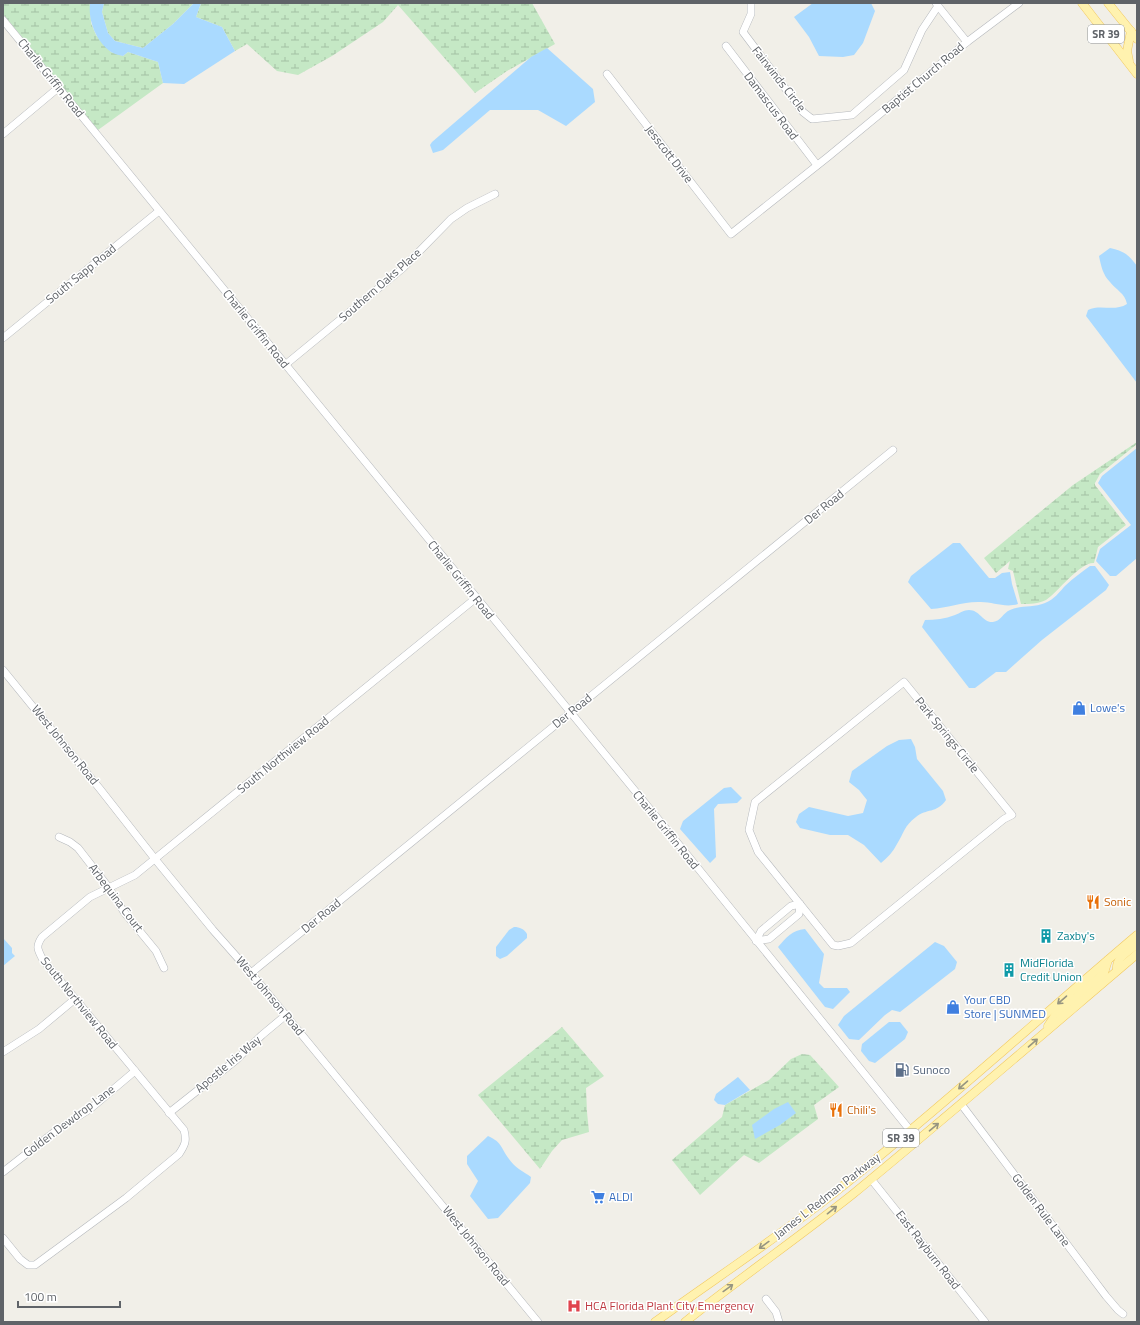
<svg xmlns="http://www.w3.org/2000/svg" width="1140" height="1325" viewBox="0 0 1140 1325" font-family="'Titillium Web',sans-serif">
  <defs>
    <pattern id="wetland-marsh" width="20" height="14" patternUnits="userSpaceOnUse"><rect width="20" height="14" fill="#c5e8c5"/><path d="M1 5h8M5 5V1M11 12h8M15 12V8" fill="none" stroke="#a3c0a4"/></pattern>
  </defs>
  <rect width="100%" height="100%" fill="#f1efe8"/>
  <g fill="url(#wetland-marsh)">
    <polygon points="3,3 90,3 91,23 96,35 111,52 123,56 128,52 158,62 163,83 98,130 3,14"/>
    <polygon points="104,3 194,3 173,24 143,48 115,41 108,33 102,12"/>
    <polygon points="201,3 532,3 555,44 507,71 475,93 398,5 383,22 332,56 298,75 277,71 247,44 235,51 222,27 196,17"/>
    <path d="M1137 442V444L1100 474 1095 483V485L1126 525 1098 547 1094 563C1080 562 1058 592 1046 600 1038 604 1030 604 1021 604L1013 571 1008 569 1010 561 996 573 984 558 1073 485Z"/>
    <polygon points="562,1027 604,1076 586,1088 587,1112 589,1132 562,1140 552,1151 540,1169 478,1095"/>
    <polygon points="802,1054 810,1055 839,1087 814,1105 818,1119 759,1163 744,1155 700,1195 672,1160 722,1117 725,1105 769,1080 791,1059"/>
  </g>
  <g fill="#aadaff">
    <path d="M90 3H104L102 12 108 33 115 41 143 48 173 24 194 3H201L196 17 222 27 235 51 184 84 163 83 158 62 128 52 123 56C119 55 114 54 111 52 96 41 88 21 90 3Z"/>
    <polygon points="813,3 871,3 875,11 863,43 854,55 843,57 819,56 809,37 794,17"/>
    <polygon points="547,48 593,89 595,102 566,126 538,110 490,110 443,150 433,153 430,145 432,142 531,57"/>
    <path d="M1110 248C1124 251 1129 255 1137 266V383L1086 316 1088 310C1100 304 1115 312 1127 304 1125 293 1116 290 1110 282 1103 275 1101 266 1099 256Z"/>
    <polygon points="1137,448 1137,558 1116,576 1110,576 1096,561 1100,549 1131,525 1098,483 1102,476"/>
    <path d="M953 543H960L989 578H995L1002 573 1010 572 1012 584 1018 604C1005 608 993 602 981 602 964 601 948 608 931 609L908 582 911 576Z"/>
    <path d="M1090 566H1095L1109 585 1106 590 1042 640 1006 672H996L975 688H969L922 627 925 620C935 620 945 619 955 615 960 613 964 610 969 610 980 610 983 623 993 622 1001 621 1003 613 1010 610 1021 605 1033 608 1045 603 1054 600 1060 591 1066 585 1073 578 1082 572 1090 566Z"/>
    <path d="M911 739 915 747 917 759 943 791 946 800C936 814 927 808 916 817 904 826 904 833 897 844 893 852 887 858 881 863L864 845 848 835H830L800 828 796 822 799 814 809 807 848 816 863 813 867 800 859 790 849 782 852 771 887 746 899 740Z"/>
    <polygon points="731,787 742,798 737,803 718,804 714,809 716,857 710,863 680,829 683,821 724,788"/>
    <path d="M514 927C520 927 524 929 527 934V938L507 956 500 959 496 956V947L509 930Z"/>
    <path d="M805 929 824 954 819 983 824 988H847L850 992 833 1009 825 1007 778 947C786 938 792 930 805 929Z"/>
    <polygon points="3,938 12,948 12,953 15,956 3,966"/>
    <polygon points="935,942 944,946 957,962 955,969 900,1012 892,1010 885,1015 859,1040 849,1039 838,1025 844,1016"/>
    <polygon points="889,1022 900,1022 908,1032 905,1039 875,1063 869,1061 861,1051 862,1044"/>
    <polygon points="738,1077 750,1090 725,1105 718,1104 714,1100 716,1094"/>
    <polygon points="788,1102 796,1113 780,1125 755,1139 752,1125 774,1109"/>
    <path d="M488 1136C503 1143 500 1147 509 1159 514 1167 524 1172 531 1177L530 1183 498 1218 488 1219 470 1196 478 1181 467 1164V1156Z"/>
  </g>
  <g fill="none" stroke-linecap="round" stroke-linejoin="round">
    <defs>
      <g id="minor">
        <polyline points="751,3 751,14 743,32 803,112 812,119 852,115 904,70 922,30 938,6 936,3"/>
        <polyline points="938,6 967,42"/>
        <polyline points="3,20 663,825 918,1140"/>
        <polyline points="726,46 817,165"/>
        <polyline points="607,74 731,234 829,156 967,42 1019,3"/>
        <polyline points="3,134 58,88"/>
        <polyline points="3,338 159,211"/>
        <polyline points="285,365 403,268 451,219 467,208 495,194"/>
        <polyline points="3,670 100,789 155,859 213,930 251,973 538,1322"/>
        <polygon points="904,682 1012,815 1004,819 851,943 838,946 833,945 758,852 749,830 755,802"/>
        <polyline points="59,837 70,842 78,848 109,888 124,912 156,951 164,968"/>
        <polygon points="800,904 799,914 769,939 756,941 761,931 791,906"/>
        <polyline points="251,973 893,450"/>
        <polyline points="3,1052 39,1029 75,999"/>
        <polyline points="961,1104 1106,1296 1118,1310 1123,1314"/>
        <polyline points="169,1113 236,1060 262,1035 286,1015"/>
        <polyline points="3,1172 57,1130 90,1109 135,1071"/>
        <polyline points="871,1179 985,1322"/>
        <path d="M3 1238 20 1259 28 1265H35L126 1198 179 1154C185 1145 187 1141 184 1130L43 960C38 950 35 947 42 937L90 897 135 875 476 598"/>
        <polyline points="766,1299 776,1312 779,1322"/>
      </g>
      <g id="major">
        <polyline points="1082,3 1137,74"/>
        <polyline points="1108,3 1137,39"/>
        <polyline points="1129,61 1127,51 1131,31"/>
        <path d="M1117 970C1115 958 1129 951 1137 944"/>
        <polyline points="1048,1026 1056,1014 1104,973 1108,960"/>
        <path d="M655 1322C716 1278 780 1236 839 1189 941 1108 1037 1020 1137 935"/>
        <path d="M685 1322C740 1278 798 1238 853 1194 949 1115 1043 1034 1137 954"/>
      </g>
    </defs>
    <use href="#minor" stroke="#b5b8bc" stroke-width="8"/>
    <use href="#major" stroke="#f2c960" stroke-width="9"/>
    <use href="#minor" stroke="#fff" stroke-width="7"/>
    <use href="#major" stroke="#fff2af" stroke-width="8"/>
  </g>
  <defs><path id="oneway-shaft" d="M-6 0H5M1.5-3L5.5 0L1.5 3" fill="none" stroke-width="1.6" stroke-linecap="round" stroke-linejoin="round"/></defs>
  <g stroke="#979581">
    <use href="#oneway-shaft" transform="translate(1062 1000) rotate(139)"/>
    <use href="#oneway-shaft" transform="translate(1033 1043) rotate(-41)"/>
    <use href="#oneway-shaft" transform="translate(963 1085) rotate(139)"/>
    <use href="#oneway-shaft" transform="translate(934 1127) rotate(-40)"/>
    <use href="#oneway-shaft" transform="translate(832 1210) rotate(-39)"/>
    <use href="#oneway-shaft" transform="translate(764 1245) rotate(144)"/>
    <use href="#oneway-shaft" transform="translate(728 1288) rotate(-36)"/>
  </g>
  <defs>
    <symbol id="shop-bare" viewBox="-9 -9 18 18"><path d="M-5-2.5h2.3a2.7 3.5 0 0 1 5.4 0H5L5.5 6h-11ZM-1.5-2.5h3a1.5 2.3 0 0 0-3 0Z" fill="#3f7fe0" stroke="#fff" stroke-width="2.5" paint-order="stroke"/></symbol>
    <symbol id="restaurant-bare" viewBox="-9 -9 18 18"><path d="M-5-6h1v4h1v-4h1v4h1v-4h1v5L-1.5 .5V6h-2V.5L-5-1ZM5-6V6H3V1.5H1.5Q1.5-4 5-6Z" fill="#e8710a" stroke="#fff" stroke-width="2.5" paint-order="stroke"/></symbol>
    <symbol id="building-bare" viewBox="-9 -9 18 18"><path d="M-4-6H4V6H1V3H-1V6H-4ZM-2.5-4.3h1.7v1.8h-1.7ZM.8-4.3h1.7v1.8H.8ZM-2.5-1h1.7V.8h-1.7ZM.8-1h1.7V.8H.8Z" fill="#0f9aa8" stroke="#fff" stroke-width="2.5" paint-order="stroke"/></symbol>
    <symbol id="fuel-bare" viewBox="-9 -9 18 18"><path d="M-5.5-6h7V0h2V4h1.3V-2.5L3-4.5l.8-.8L6-3V5H2.5V1h-1V6h-7ZM-4.2-4.7v3.2H.2V-4.7Z" fill="#5c6f8a" stroke="#fff" stroke-width="2.5" paint-order="stroke"/></symbol>
    <symbol id="supermarket-bare" viewBox="-9 -9 18 18"><path d="M-6-5.5h2.5l.6 2H6L4.5 2H-2.5L-4.4-4H-6ZM-1.5 3.2a1.3 1.3 0 1 0 .1 0ZM3 3.2a1.3 1.3 0 1 0 .1 0Z" fill="#3f7fe0" stroke="#fff" stroke-width="2.5" paint-order="stroke"/></symbol>
    <symbol id="hospital-bare" viewBox="-9 -9 18 18"><path d="M-5-5h3v3.5h4V-5h3V5h-3V1.5h-4V5h-3Z" fill="#e0444e" stroke="#fff" stroke-width="2.5" paint-order="stroke"/></symbol>
  </defs>
  <g fill-rule="evenodd">
    <use href="#shop-bare" x="1069" y="698" width="20" height="20"/>
    <use href="#restaurant-bare" x="1083" y="892" width="20" height="20"/>
    <use href="#building-bare" x="1036" y="926" width="20" height="20"/>
    <use href="#building-bare" x="999" y="960" width="20" height="20"/>
    <use href="#shop-bare" x="943" y="997" width="20" height="20"/>
    <use href="#fuel-bare" x="892" y="1060" width="20" height="20"/>
    <use href="#restaurant-bare" x="826" y="1100" width="20" height="20"/>
    <use href="#supermarket-bare" x="588" y="1187" width="20" height="20"/>
    <use href="#hospital-bare" x="564" y="1296" width="20" height="20"/>
  </g>
  <g text-anchor="middle" stroke-width="3" stroke-linejoin="round" paint-order="stroke">
    <g fill="#fff" stroke="#8f9295" stroke-width="1">
      <rect x="1088" y="25" width="36" height="18" rx="3"/>
      <rect x="883" y="1129" width="36" height="18" rx="3"/>
    </g>
    <g font-size="11" font-weight="bold" fill="#5f6368">
      <text x="1106" y="38">SR 39</text>
      <text x="901" y="1142">SR 39</text>
    </g>
    <g font-size="12" fill="#5f6368" stroke="#fff">
      <text transform="translate(51 78) rotate(51)" y="4">Charlie Griffin Road</text>
      <text transform="translate(923 78) rotate(-40)" y="4">Baptist Church Road</text>
      <text transform="translate(779 79) rotate(52)" y="4">Fairwinds Circle</text>
      <text transform="translate(771 106) rotate(53)" y="4">Damascus Road</text>
      <text transform="translate(669 154) rotate(52)" y="4">Jesscott Drive</text>
      <text transform="translate(81 274) rotate(-39)" y="4">South Sapp Road</text>
      <text transform="translate(380 285) rotate(-41)" y="4">Southern Oaks Place</text>
      <text transform="translate(256 329) rotate(51)" y="4">Charlie Griffin Road</text>
      <text transform="translate(824 507) rotate(-39)" y="4">Der Road</text>
      <text transform="translate(461 580) rotate(51)" y="4">Charlie Griffin Road</text>
      <text transform="translate(572 711) rotate(-39)" y="4">Der Road</text>
      <text transform="translate(947 735) rotate(51)" y="4">Park Springs Circle</text>
      <text transform="translate(65 745) rotate(51)" y="4">West Johnson Road</text>
      <text transform="translate(283 755) rotate(-39)" y="4">South Northview Road</text>
      <text transform="translate(666 830) rotate(51)" y="4">Charlie Griffin Road</text>
      <text transform="translate(116 898) rotate(53)" y="4">Arbequina Court</text>
      <text transform="translate(321 916) rotate(-39)" y="4">Der Road</text>
      <text transform="translate(270 996) rotate(50)" y="4">West Johnson Road</text>
      <text transform="translate(79 1003) rotate(51)" y="4">South Northview Road</text>
      <text transform="translate(228 1064) rotate(-40)" y="4">Apostle Iris Way</text>
      <text transform="translate(69 1121) rotate(-37)" y="4">Golden Dewdrop Lane</text>
      <text transform="translate(827 1196) rotate(-38)" y="4">James L Redman Parkway</text>
      <text transform="translate(1041 1210) rotate(53)" y="4">Golden Rule Lane</text>
      <text transform="translate(476 1246) rotate(51)" y="4">West Johnson Road</text>
      <text transform="translate(928 1250) rotate(52)" y="4">East Rayburn Road</text>
    </g>
    <g font-size="12" fill="#366cbe" stroke="#fff" text-anchor="start">
      <text x="1090" y="712">Lowe's</text>
      <text x="964" y="1004">Your CBD<tspan x="964" dy="14">Store | SUNMED</tspan></text>
      <text x="609" y="1201">ALDI</text>
    </g>
    <g font-size="12" fill="#c56008" stroke="#fff" text-anchor="start">
      <text x="1104" y="906">Sonic</text>
      <text x="847" y="1114">Chili's</text>
    </g>
    <g font-size="12" fill="#0d838f" stroke="#fff" text-anchor="start">
      <text x="1057" y="940">Zaxby's</text>
      <text x="1020" y="967">MidFlorida<tspan x="1020" dy="14">Credit Union</tspan></text>
    </g>
    <g font-size="12" fill="#4e5e75" stroke="#fff" text-anchor="start">
      <text x="913" y="1074">Sunoco</text>
    </g>
    <g font-size="12" fill="#be3a42" stroke="#fff" text-anchor="start">
      <text x="585" y="1310">HCA Florida Plant City Emergency</text>
    </g>
  </g>
  <rect width="1140" height="1325" fill="none" stroke="#5f6368" stroke-width="8"/>
  <path d="M18 1301v6h102v-6" fill="none" stroke="#5f6368" stroke-width="2"/>
  <text x="24" y="1301" font-size="12" fill="#5f6368" stroke="#ffffff" stroke-width="3" paint-order="stroke">100 m</text>
</svg>
